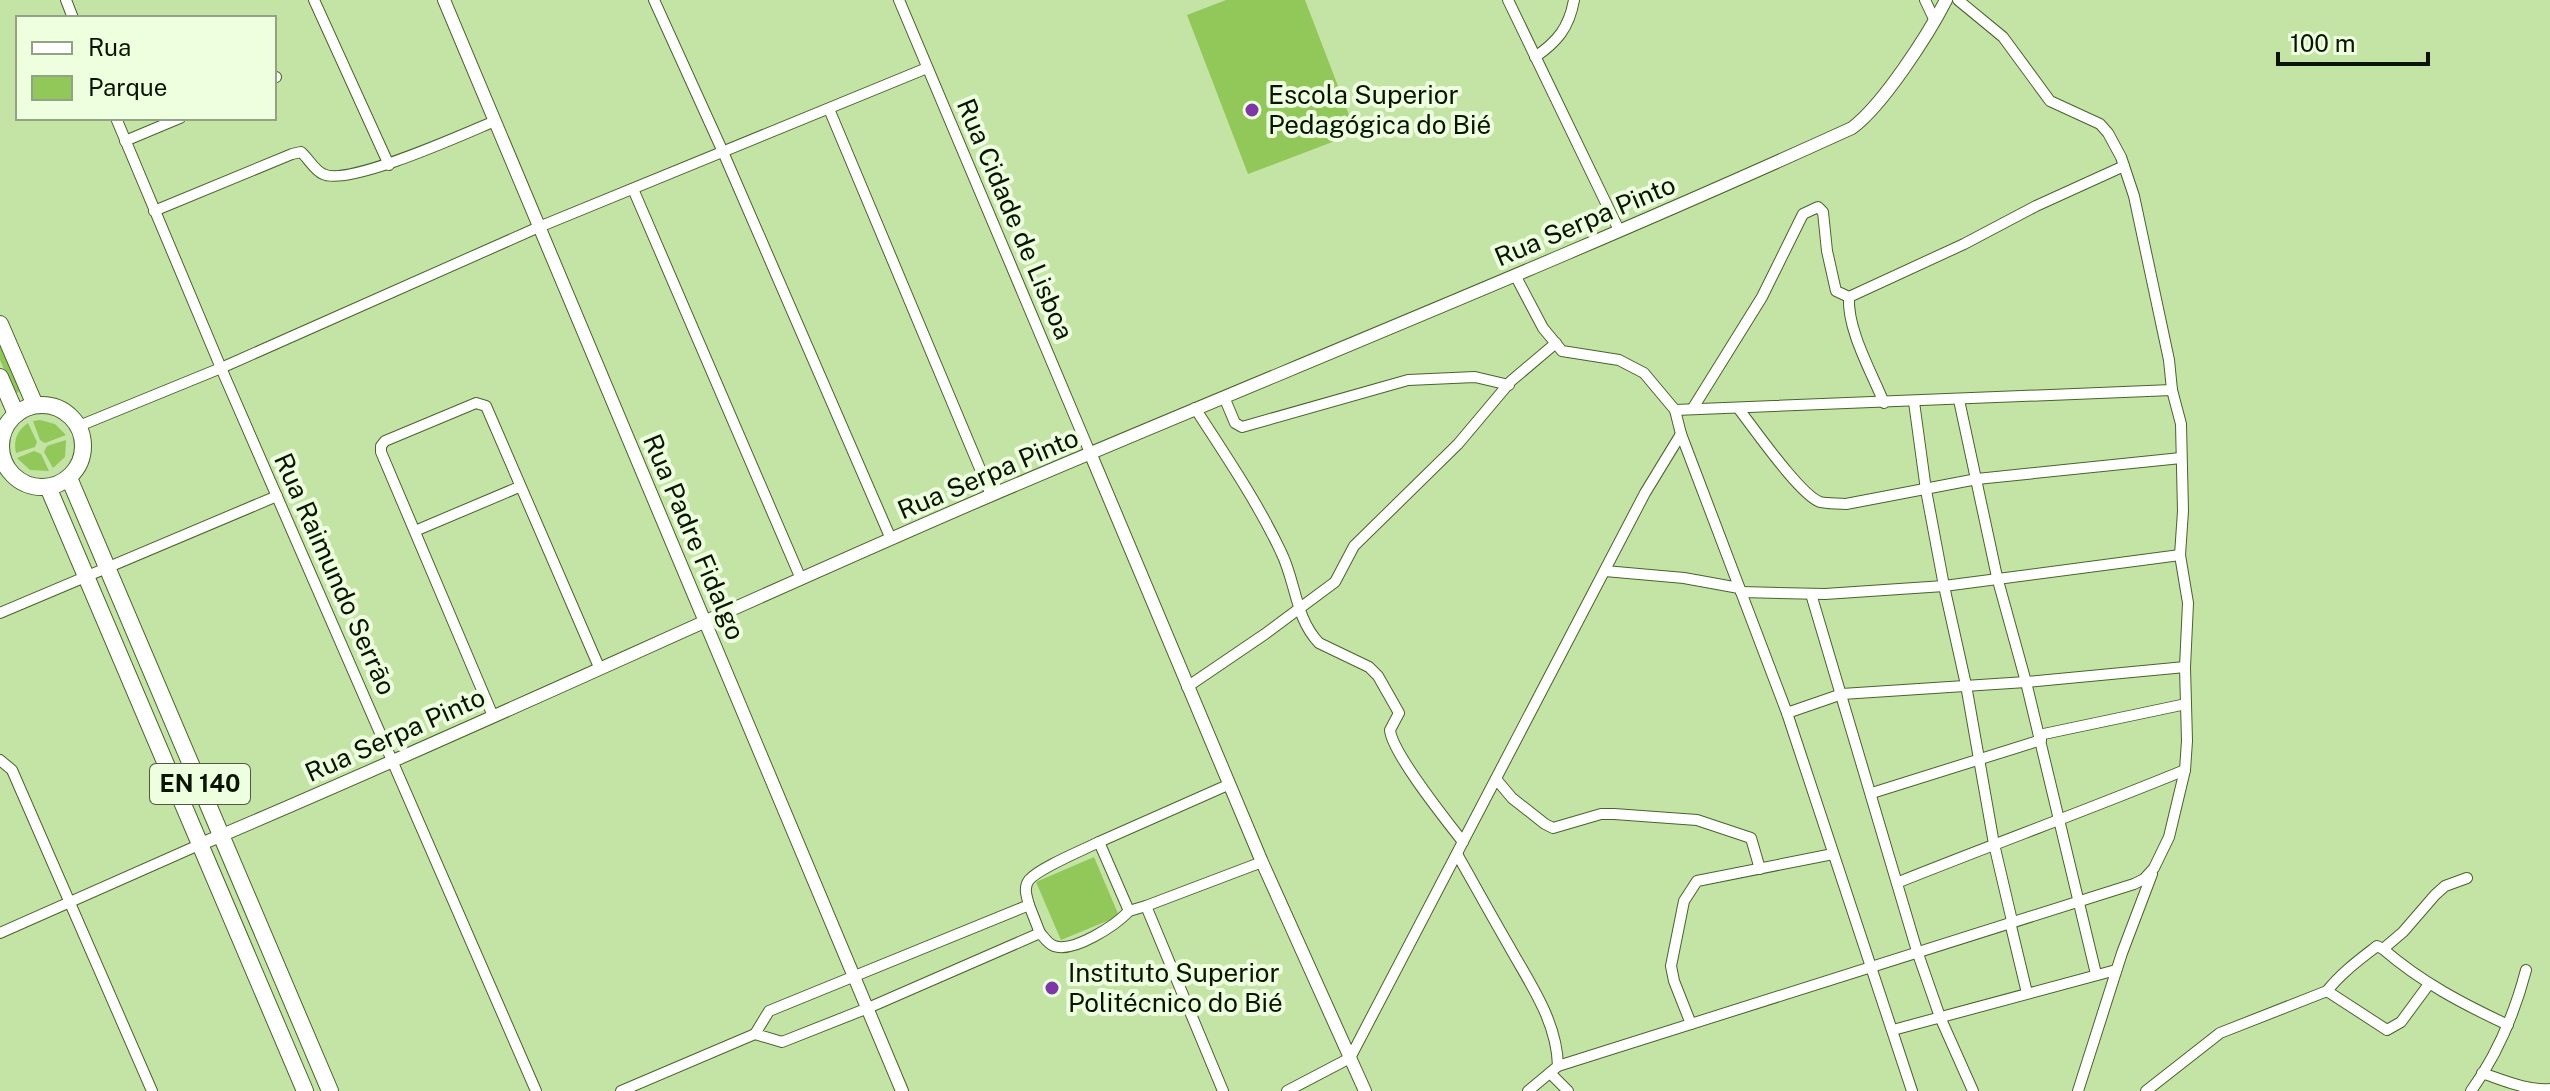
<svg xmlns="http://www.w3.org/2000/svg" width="2550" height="1091" viewBox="0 0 2550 1091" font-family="'Public Sans',sans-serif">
  <rect width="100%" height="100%" fill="#c3e4a5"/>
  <g fill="#92c759">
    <polygon points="1226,0 1305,0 1356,133 1248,174 1187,15"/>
    <polygon points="0,343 20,389 18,393 14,392 0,360"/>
    <polygon points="40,420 55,424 66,435 45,443 40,440 33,421"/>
    <path d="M28 423 37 442 35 447 16 453C13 440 17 431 28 423Z"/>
    <polygon points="66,440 65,457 53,468 44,452 47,446"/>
    <polygon points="34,451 41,454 49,471 30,470 17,458"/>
    <polygon points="1094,857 1119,916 1061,940 1036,882"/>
  </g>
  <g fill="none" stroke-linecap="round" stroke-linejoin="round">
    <defs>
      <g id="minor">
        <polyline points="66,0 73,18"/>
        <polyline points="314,0 389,165"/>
        <polyline points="654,0 723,152 891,539"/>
        <polyline points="899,0 1091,455"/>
        <polyline points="1508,0 1619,230"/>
        <polyline points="1925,0 1935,21"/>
        <path d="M1535 57C1557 42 1569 28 1574 0"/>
        <polyline points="274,78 276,77"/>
        <polyline points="829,109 991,495"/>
        <polyline points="116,118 221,368 536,1091"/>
        <polyline points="125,141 180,118"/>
        <polyline points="633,189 801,579"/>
        <path d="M154 211 292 154 301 152C309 159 314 170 323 174 348 187 466 133 495 121"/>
        <polyline points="1515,275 1543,328 1562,351 1619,360 1644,373 1675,410 1681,434 1787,713 1912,1091"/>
        <polyline points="1849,297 1964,244 2036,206 2124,166"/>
        <path d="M1849 297C1847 330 1872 373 1884 403"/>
        <polyline points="1224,397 1235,423 1242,427 1408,380 1475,377 1509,385"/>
        <polyline points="1959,400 1997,577 2026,682 2096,974"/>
        <polyline points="1914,402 1926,490 1944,586 1966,685 1994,844 2012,921"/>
        <path d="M1195 408C1225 455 1257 501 1281 552 1296 582 1295 618 1319 643L1369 667 1378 676 1399 713 1390 730C1392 753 1446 820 1463 842"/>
        <polyline points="1693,408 1762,297 1803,214 1818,207 1823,212 1827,251 1836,291 1849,297"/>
        <path d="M1738 408C1753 427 1800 495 1820 502 1828 504 1838 503 1846 504L1977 479 2181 458"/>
        <polyline points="1675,410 2172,390"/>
        <polyline points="79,426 221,368 539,227 927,68"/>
        <polyline points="0,461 3,460"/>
        <polyline points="415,531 519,487"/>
        <polyline points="1605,571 1684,578 1739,588"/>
        <polyline points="1741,592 1825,594 1944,586 2180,555"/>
        <polyline points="1811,594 1917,951 1940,1017 1973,1091"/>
        <polyline points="0,613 277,496"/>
        <polyline points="1187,687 1265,634 1335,582 1354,546 1458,444 1511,381 1556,343"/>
        <polyline points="1787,713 1842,694 2026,682 2185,667"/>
        <polyline points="493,716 381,452 381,446 385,441 476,403 486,406 599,667"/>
        <polyline points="2039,735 2186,704"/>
        <polyline points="0,760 12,770 152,1091"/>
        <polyline points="1496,779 1512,798 1545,824 1553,828 1601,814 1614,814 1697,820 1751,838 1760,869"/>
        <polyline points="1872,793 2041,740"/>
        <path d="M1099 842 1129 911C1116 925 1074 953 1054 946 1048 944 1044 937 1040 933L868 1008 782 1042 755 1034 769 1011 1029 905C1027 897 1023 888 1029 880 1039 868 1083 850 1099 842Z"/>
        <polyline points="1099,842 1230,784"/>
        <path d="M1457 854C1474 884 1491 915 1509 946 1530 984 1557 1021 1558 1066L1528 1091"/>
        <path d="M1899 882C1994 844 2090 809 2185 770"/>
        <polyline points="1029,905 1040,933"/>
        <polyline points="1146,906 1223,1091"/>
        <polyline points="1129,911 1146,906 1262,862"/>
        <polyline points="2010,922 2027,993"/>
        <polyline points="0,933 201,844"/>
        <path d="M2383 949C2421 982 2463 1004 2508 1025"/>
        <polyline points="2327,991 2387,1030 2401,1022 2429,984"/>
        <polyline points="1691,1024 1674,981 1671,966 1684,901 1697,881 1833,854"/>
        <polyline points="1893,1030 2116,970"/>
        <polyline points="1558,1066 2134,884 2144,879 2154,868 2169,837 2185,770 2187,741 2185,667 2188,603 2180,555 2183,511 2181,424 2172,390 2169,360 2134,196 2121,157 2108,133 2100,124 2050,101 2003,37 1958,0"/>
        <polyline points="1550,1073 1568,1091"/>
        <path d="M2482 1073C2503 1080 2527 1091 2550 1089"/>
        <polyline points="621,1091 755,1034"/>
        <polyline points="1287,1091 1350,1058 1645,493 1681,434"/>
        <polyline points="2078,1091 2122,953 2152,874"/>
        <path d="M2146 1091 2220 1033 2327 991C2341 973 2359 960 2377 946L2383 949 2403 932 2435 895 2445 886 2467 878"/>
        <path d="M2471 1091C2497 1055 2515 1012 2526 970"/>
      </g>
      <g id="tertiary">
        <polyline points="444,0 902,1091"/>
        <polyline points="1091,455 1262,862 1365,1091"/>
        <path d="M201 844C465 733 724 610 987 497 1275 374 1567 258 1852 128 1883 105 1928 35 1946 0"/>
      </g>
      <g id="primary">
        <polyline points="0,324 35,405"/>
        <polyline points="0,377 16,414"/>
        <circle cx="42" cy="446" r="41"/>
        <polyline points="69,478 330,1091"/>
        <polyline points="48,487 305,1091"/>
      </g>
    </defs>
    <use href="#minor" stroke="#48642a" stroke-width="12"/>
    <use href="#tertiary" stroke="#48642a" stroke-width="14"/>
    <use href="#primary" stroke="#48642a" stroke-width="18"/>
    <use href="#minor" stroke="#fff" stroke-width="10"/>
    <use href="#tertiary" stroke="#fff" stroke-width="12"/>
    <use href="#primary" stroke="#fff" stroke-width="16"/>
  </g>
  <g fill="#7e36a8" stroke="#eeffdf" stroke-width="3">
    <circle cx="1252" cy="110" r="8"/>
    <circle cx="1052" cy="988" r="8"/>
  </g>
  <g text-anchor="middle" stroke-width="8" stroke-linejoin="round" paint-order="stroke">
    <rect fill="#eeffdf" stroke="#4e5b44" stroke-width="2" x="150" y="764" width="100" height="40" rx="6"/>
    <g font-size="24" font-weight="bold" fill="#0a1501">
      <text x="200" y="792">EN 140</text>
    </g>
    <g font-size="26" fill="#0a1501" stroke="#eeffdf" text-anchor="start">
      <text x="1268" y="104">Escola Superior<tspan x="1268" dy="30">Pedagógica do Bié</tspan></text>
      <text x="1068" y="982">Instituto Superior<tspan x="1068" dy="30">Politécnico do Bié</tspan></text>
    </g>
    <g font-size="26" fill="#0a1501" stroke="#eeffdf">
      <text transform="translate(1015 219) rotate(67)" y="9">Rua Cidade de Lisboa</text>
      <text transform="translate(1585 221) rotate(-23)" y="9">Rua Serpa Pinto</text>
      <text transform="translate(988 474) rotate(-23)" y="9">Rua Serpa Pinto</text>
      <text transform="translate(694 537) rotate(67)" y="9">Rua Padre Fidalgo</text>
      <text transform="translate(335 574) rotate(66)" y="9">Rua Raimundo Serrão</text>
      <text transform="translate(395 735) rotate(-24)" y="9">Rua Serpa Pinto</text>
    </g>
  </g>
  <rect x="16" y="16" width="260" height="104" fill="#eeffdf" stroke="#93a186" stroke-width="2"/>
  <rect x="32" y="42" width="40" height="12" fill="#ffffff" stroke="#93a186" stroke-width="2"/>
  <text x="88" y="56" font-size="24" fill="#0a1501">Rua</text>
  <rect x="32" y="76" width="40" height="24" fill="#92c759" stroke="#93a186" stroke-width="2"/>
  <text x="88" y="96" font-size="24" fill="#0a1501">Parque</text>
  <path d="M2278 52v12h150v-12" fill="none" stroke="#0a1501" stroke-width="4"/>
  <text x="2290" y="52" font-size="24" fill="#0a1501" stroke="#eeffdf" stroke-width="6" paint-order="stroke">100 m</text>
</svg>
